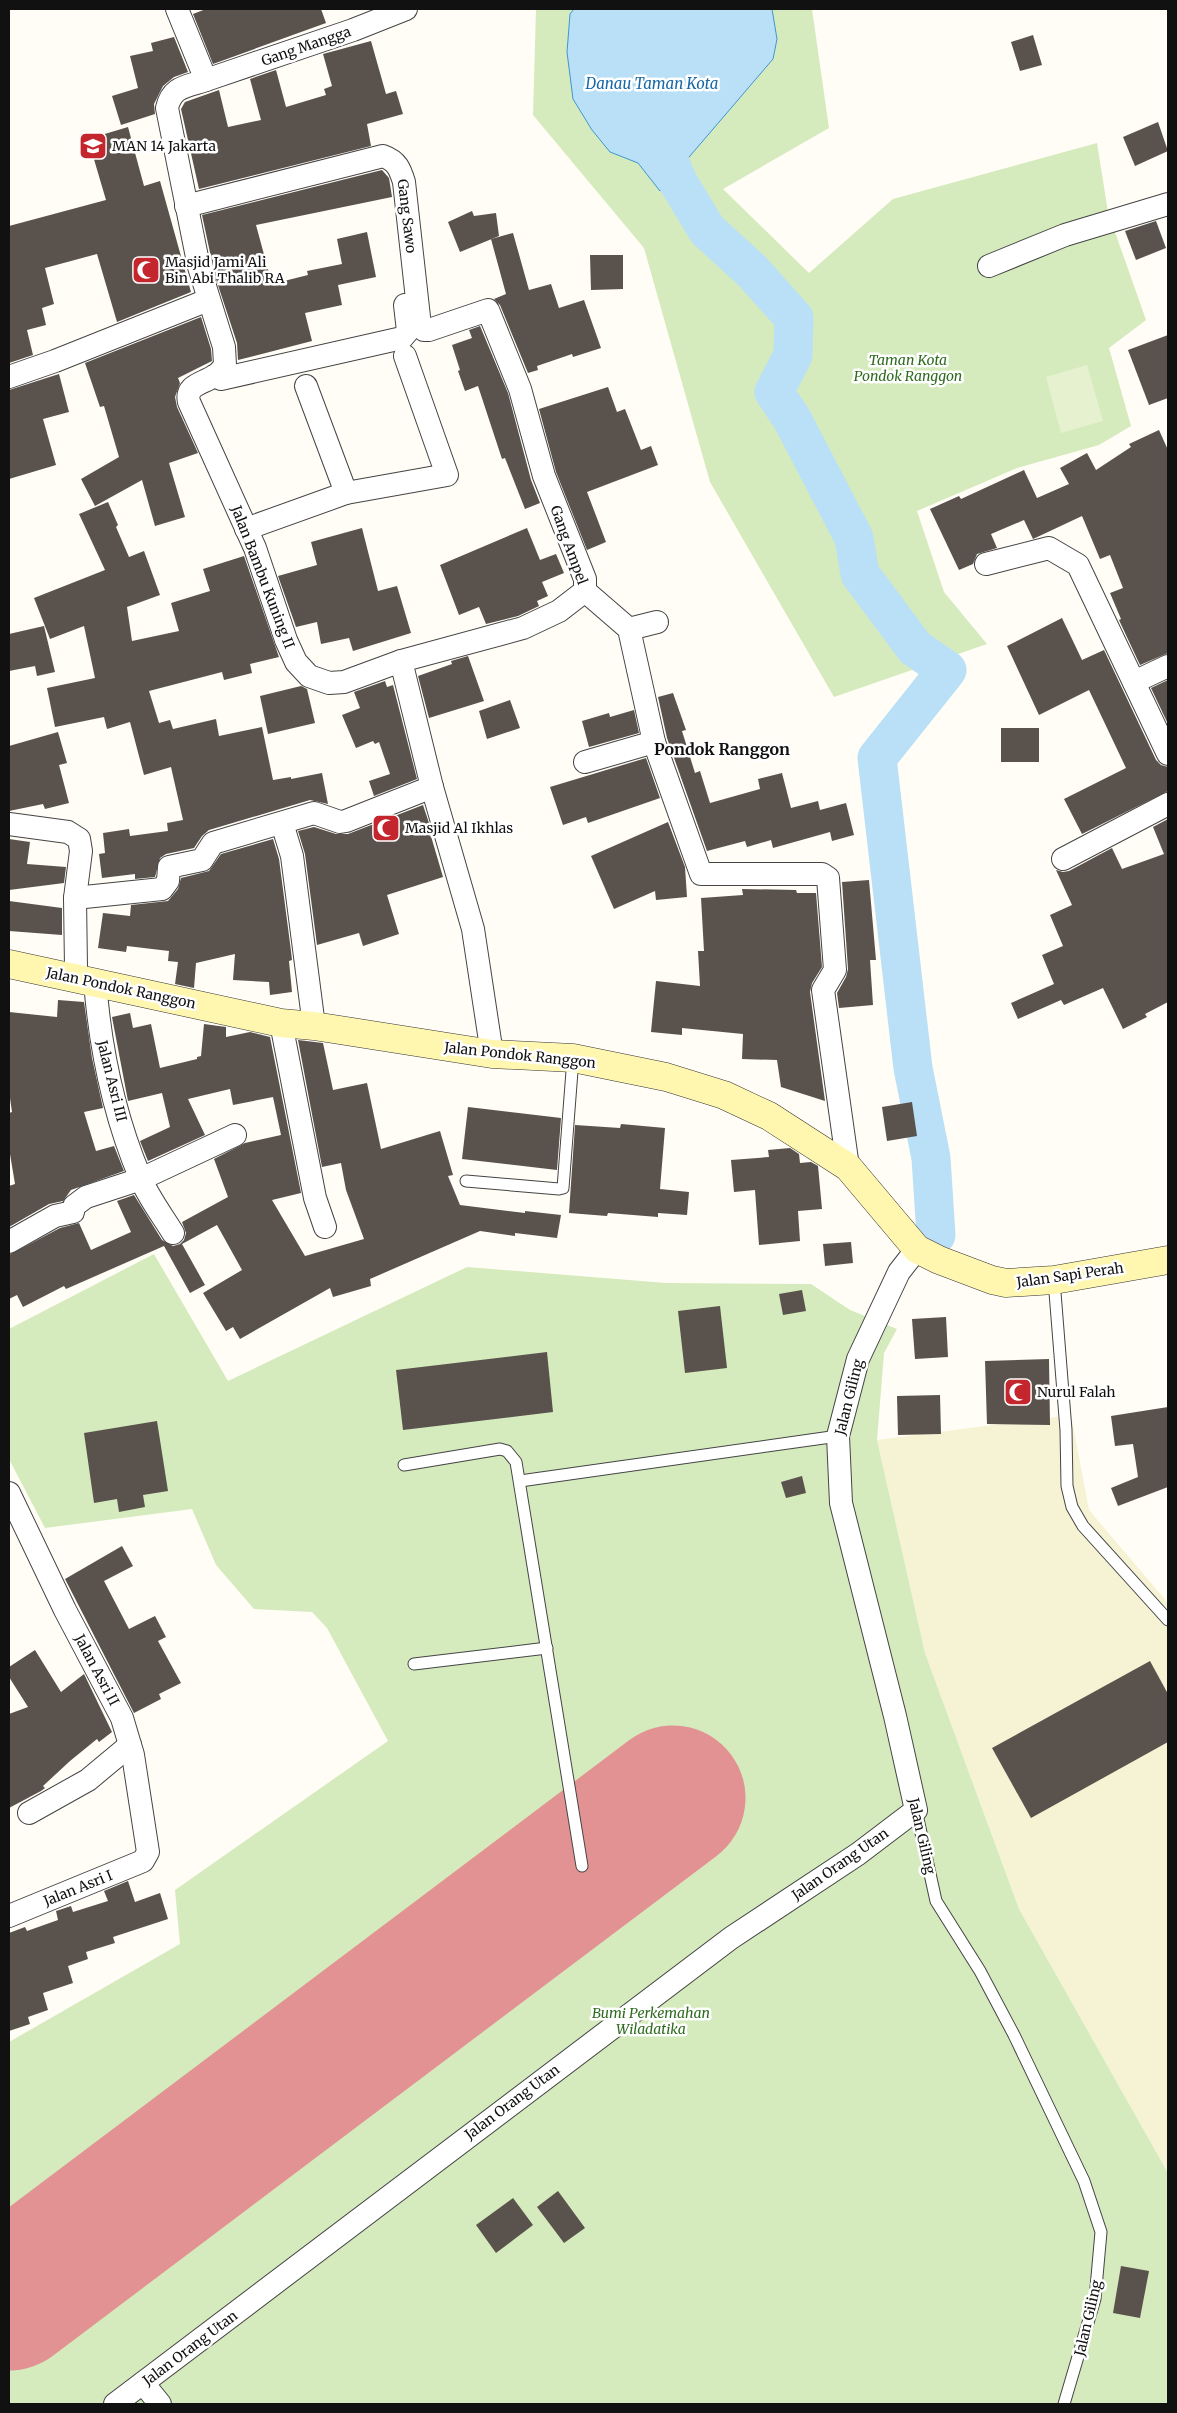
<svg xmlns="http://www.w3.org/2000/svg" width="1177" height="2413" viewBox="0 0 1177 2413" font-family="Merriweather,serif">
  <rect width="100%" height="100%" fill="#fffdf5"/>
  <polygon fill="#f6f3d4" points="1071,1415 1089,1510 1168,1603 1168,2173 1019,1909 925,1653 877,1440"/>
  <g fill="#d5ebbd">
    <polygon points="536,9 812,9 829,128 723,189 809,273 893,199 1097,143 1108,212 1146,320 1109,348 1131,426 1099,445 1017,468 917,511 944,592 987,644 834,697 710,482 644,248 533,115"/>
    <polygon points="154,1254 228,1381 467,1267 666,1283 811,1284 850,1310 897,1329 884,1353 877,1440 925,1653 1019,1909 1168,2173 1168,2404 9,2404 9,2042 180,1944 175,1890 388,1741 327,1628 312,1612 254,1609 216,1565 192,1509 45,1528 9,1459 9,1329"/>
  </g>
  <polygon fill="#e6f2cf" points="1087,365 1103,421 1061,433 1046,377"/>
  <polygon fill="#b9e0f7" stroke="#3f96cf" points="574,9 772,9 777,39 773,59 660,191 638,163 610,152 592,130 573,99 567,52 570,14"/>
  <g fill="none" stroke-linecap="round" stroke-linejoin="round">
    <polyline stroke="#b9e0f7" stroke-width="39" points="654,125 678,182 707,230 752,271 794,318 793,355 774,392 792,419 854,538 860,574 915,648 947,670 877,758 913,1068 931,1158 936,1235"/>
    <polyline stroke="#e29292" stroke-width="145" points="9,2298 673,1798"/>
  </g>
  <g fill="#5a524d">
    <polygon points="206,9 321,9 326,23 213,64 193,14"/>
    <polygon points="1033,35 1042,65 1020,71 1011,42"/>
    <polygon points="174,37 188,72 174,77 163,86 154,104 155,114 121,125 112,96 138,88 130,56 153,51 151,43"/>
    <polygon points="371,41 386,94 396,91 403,114 367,124 371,146 199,189 181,109 185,102 219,90 228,127 261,120 250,79 276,70 286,107 326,95 324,89 332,86 323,54"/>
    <polygon points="1158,122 1168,151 1135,166 1123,137"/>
    <polygon points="128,127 144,186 160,181 191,292 117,322 97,254 45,268 54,304 42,308 46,325 27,330 33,355 9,363 9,226 106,200 88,139"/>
    <polygon points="382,170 389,178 392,197 256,225 272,284 308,275 307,271 342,264 337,239 367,232 376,277 338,285 342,305 305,313 312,341 238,360 237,343 215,276 202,215"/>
    <polygon points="472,211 474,216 496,213 499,236 460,252 448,222"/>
    <polygon points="1156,221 1166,248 1136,260 1125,231"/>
    <polygon points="513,233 529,290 551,284 559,308 584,300 601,348 573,357 572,354 537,366 538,370 528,373 500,305 494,299 506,294 491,239"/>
    <polygon points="590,255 623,255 623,289 591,290"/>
    <polygon points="201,317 211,349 212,361 178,378 180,383 175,397 177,407 198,453 169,463 185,517 155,526 142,480 95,506 81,479 119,457 104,406 100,407 85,363"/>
    <polygon points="480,326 508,393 531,480 540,503 525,509 505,458 502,459 478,386 465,391 458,371 460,370 452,345 472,338 469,330"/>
    <polygon points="1168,335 1168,398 1149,405 1128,350"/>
    <polygon points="59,374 69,412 43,419 56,465 9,479 9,390"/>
    <polygon points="608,387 617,412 625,409 641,450 651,446 658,465 587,492 606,542 587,550 556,472 539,409"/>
    <polygon points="1159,430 1168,450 1168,653 1140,665 1119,620 1121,619 1110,593 1123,588 1110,555 1100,559 1082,516 1033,539 1024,520 991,534 997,548 977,554 973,564 959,570 930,509 959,496 961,499 1024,470 1037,498 1069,484 1060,468 1087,453 1096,470 1131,447 1129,444"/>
    <polygon points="108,502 118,525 116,527 129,557 144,551 160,595 127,607 132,641 179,631 171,603 210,591 203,569 244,556 279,657 250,664 252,673 224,680 222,672 149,691 159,723 170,720 173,729 216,719 219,736 262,727 273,780 291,777 291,779 322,773 328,804 310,800 209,830 202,836 194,848 166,854 160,858 155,877 135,879 135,874 102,878 99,854 105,853 103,833 129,829 130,836 168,831 167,823 183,820 171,767 144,775 130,722 107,729 104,717 55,727 47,688 95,678 84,626 50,639 34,598 105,570 79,514"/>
    <polygon points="362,528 378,591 397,586 411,633 353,651 349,638 321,644 317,622 296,627 278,576 317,565 311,542"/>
    <polygon points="527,528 540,560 556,554 564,573 542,582 548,596 537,601 539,606 518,616 486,624 479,607 459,615 440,565"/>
    <polygon points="1062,618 1082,660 1104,650 1156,760 1161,765 1168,767 1168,791 1082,834 1064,799 1126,768 1089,690 1039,715 1007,646"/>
    <polygon points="44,626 55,672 37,676 35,666 9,671 9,634"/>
    <polygon points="468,656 484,701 429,718 418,676 452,664 451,661"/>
    <polygon points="1168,680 1168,724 1151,688"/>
    <polygon points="385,681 387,687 393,685 417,779 374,796 369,781 390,774 379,742 375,744 373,741 356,748 342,715 360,708 354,692"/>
    <polygon points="301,686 307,689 315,723 268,734 260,696"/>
    <polygon points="673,693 686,730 682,731 695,773 700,771 710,803 760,789 758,779 782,773 791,808 818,801 820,810 846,803 854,835 832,841 830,832 773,848 771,840 747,847 745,841 707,851 667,738 658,697"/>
    <polygon points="510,700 520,728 487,739 479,711"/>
    <polygon points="634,710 639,733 589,747 582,721 609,713 610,717"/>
    <rect x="1001" y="728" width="38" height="34"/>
    <polygon points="58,732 67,763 59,765 69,803 45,809 43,804 9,811 9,746"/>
    <polygon points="646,758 660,798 588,823 586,817 563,825 550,787"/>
    <polygon points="423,805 430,826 428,826 443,877 387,895 399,934 363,946 359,933 317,945 305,854 298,831 314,827 336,834 348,834"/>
    <polygon points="1168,819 1168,1002 1145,1014 1147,1017 1123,1029 1103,988 1064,1005 1061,1000 1018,1019 1011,1003 1054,984 1042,955 1063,946 1050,915 1072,905 1056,870 1063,872 1069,871 1112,848 1122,869 1164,854 1153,827"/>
    <polygon points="668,822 685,867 687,897 656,900 655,891 614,909 591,856"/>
    <polygon points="9,839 30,842 27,864 66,867 64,883 9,890"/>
    <polygon points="273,839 279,859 291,951 292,960 289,961 292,992 270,995 269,982 233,980 235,954 196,963 194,988 175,984 178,962 168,961 169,951 127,946 126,952 98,948 103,913 130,916 131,905 168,901 178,889 181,878 209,871 221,854"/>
    <polygon points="869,880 876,960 870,960 873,1005 839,1008 837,993 846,977 848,969 842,882"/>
    <polygon points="742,889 796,890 797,893 816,893 822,967 812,983 810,992 825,1101 781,1087 777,1060 742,1059 743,1034 682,1028 682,1035 651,1032 656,981 700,986 698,951 704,951 701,898 743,895"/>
    <polygon points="9,901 62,908 62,935 9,931"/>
    <polygon points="58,1000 84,1002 92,1058 103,1108 84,1112 96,1151 114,1146 124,1171 71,1190 63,1201 49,1204 9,1227 9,1186 15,1184 9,1148 9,1113 12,1112 9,1091 9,1012 57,1017"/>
    <polygon points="130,1013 133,1028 151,1024 160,1068 197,1059 197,1057 201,1056 204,1024 226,1027 226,1037 250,1032 270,1037 301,1193 272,1200 305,1256 364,1239 346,1190 341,1163 322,1167 298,1040 323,1043 333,1090 367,1083 381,1149 440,1131 453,1175 448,1176 460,1205 525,1213 525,1211 561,1215 557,1238 515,1233 515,1236 480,1231 370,1279 371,1286 333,1297 330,1288 240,1339 233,1327 226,1331 203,1293 242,1270 217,1225 182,1244 205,1285 190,1293 164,1246 66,1289 64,1286 23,1307 17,1295 9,1299 9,1255 60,1228 79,1223 91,1250 131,1232 117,1201 134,1195 162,1240 173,1246 180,1244 184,1240 186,1233 182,1222 228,1197 214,1159 245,1143 281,1135 273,1097 233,1105 230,1089 188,1099 205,1135 148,1161 140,1141 170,1127 162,1093 128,1101 112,1017"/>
    <polygon points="912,1102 917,1136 887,1141 882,1107"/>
    <polygon points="468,1107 561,1118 557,1170 462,1159"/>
    <polygon points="621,1124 665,1128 660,1189 689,1192 687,1215 658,1213 658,1217 608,1213 607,1216 569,1213 575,1125 620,1128"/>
    <polygon points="790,1148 799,1154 800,1163 811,1162 818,1166 822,1209 798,1211 800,1241 759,1245 755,1190 734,1192 731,1160 769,1157 768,1150"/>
    <polygon points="851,1242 853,1263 825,1266 823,1244"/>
    <polygon points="802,1290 806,1311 783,1315 779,1294"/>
    <polygon points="720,1306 727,1368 685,1373 678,1311"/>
    <polygon points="946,1317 948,1357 915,1359 912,1319"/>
    <polygon points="547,1352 553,1412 403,1430 396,1370"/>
    <polygon points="1049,1359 1050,1425 987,1424 985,1361"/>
    <polygon points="940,1395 941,1434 898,1435 897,1396"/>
    <polygon points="1168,1407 1168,1487 1118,1506 1111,1488 1138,1477 1133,1444 1115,1446 1111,1416"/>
    <polygon points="157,1421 168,1491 143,1495 145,1507 119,1512 117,1499 94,1503 84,1433"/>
    <polygon points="802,1476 806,1493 786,1498 781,1482"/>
    <polygon points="122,1546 133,1566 104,1581 129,1629 155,1616 166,1637 158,1641 181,1683 159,1694 161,1699 134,1713 65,1579"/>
    <polygon points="35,1650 61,1692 84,1674 112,1732 99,1742 97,1739 70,1761 43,1786 45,1788 41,1791 9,1808 9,1714 28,1707 9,1677 9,1667"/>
    <polygon points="1150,1661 1168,1694 1168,1742 1031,1818 992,1748"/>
    <polygon points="128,1881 135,1902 160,1893 168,1919 113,1937 115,1943 86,1952 88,1959 68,1966 73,1983 43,1993 48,2010 28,2017 30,2024 9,2031 9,1933 25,1927 27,1931 58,1920 56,1911 71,1906 73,1912 108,1901 104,1891"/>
    <polygon points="558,2191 585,2228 564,2243 537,2207"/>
    <polygon points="513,2198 533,2225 496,2253 476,2225"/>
    <polygon points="1121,2266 1149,2271 1140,2318 1113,2313"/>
  </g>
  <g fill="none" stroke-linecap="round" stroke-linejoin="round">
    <defs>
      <g id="lane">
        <polyline points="466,1181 559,1189 563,1188 573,1058"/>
        <polyline points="1054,1280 1066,1430 1067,1486 1072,1507 1083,1526 1168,1620"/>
        <polyline points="404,1465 500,1449 507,1451 516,1462 582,1866"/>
        <polyline points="520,1481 838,1436"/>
        <polyline points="414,1664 547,1648"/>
        <polyline points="916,1810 936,1901 980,1971 1014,2035 1084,2181 1101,2232 1095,2299 1064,2404"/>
      </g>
      <g id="street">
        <path d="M177 9 206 80C186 87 172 86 167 108L199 267 224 347 225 365C222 369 219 374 214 376 202 384 185 385 189 402L255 548 286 640 296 662 309 676 329 683 344 682 401 661 432 787 473 929 492 1054"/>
        <polyline points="206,80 353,30 406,9"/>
        <path d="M186 206 383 156C397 161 400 169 404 182L420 326 424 330H429L488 310 520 389 544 476 585 579V591L559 611 523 628 401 661"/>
        <polyline points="989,266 1065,235 1168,204"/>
        <polyline points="215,376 221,379 402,338 408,331 405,305"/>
        <polyline points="9,377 55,361 208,300"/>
        <polyline points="306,386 346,493"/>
        <polyline points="246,529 346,493 447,475 405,356"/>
        <polyline points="986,564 1049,548 1078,565 1168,754"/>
        <polyline points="585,591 629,629 654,742 701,874 822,874 828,878 835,970 823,990 848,1167"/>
        <polyline points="629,629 657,622"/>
        <polyline points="1134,682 1168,666"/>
        <polyline points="585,762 654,742"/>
        <polyline points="282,823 292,856 314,1026"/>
        <polyline points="9,824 68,832 79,839 81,851 75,898 76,968 72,976"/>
        <polyline points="1063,859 1168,804"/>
        <polyline points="75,898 162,889 168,881 169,867 202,860 213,843 314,813 340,822 346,821 432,787"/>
        <path d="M95 981C100 1048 114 1115 140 1177 148 1197 162 1215 173 1233"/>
        <polyline points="281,1023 315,1198 325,1227"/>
        <polyline points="9,1242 55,1216 73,1212 74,1206 86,1197 141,1179 235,1135"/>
        <polyline points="9,1493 65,1610 122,1718 133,1755 148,1852 143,1861 9,1916"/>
        <polyline points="29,1813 88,1780 130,1745"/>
        <polyline points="143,2383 160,2404"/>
        <polyline points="115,2404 731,1938 858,1854 916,1810 895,1716 841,1503 838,1436 858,1359 899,1272 917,1249"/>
      </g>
      <polyline id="secondary" points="9,964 281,1023 314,1026 492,1054 573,1058 666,1077 724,1095 769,1116 848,1167 917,1249 939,1260 992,1280 1006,1283 1054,1280 1168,1260"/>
    </defs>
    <use href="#lane" stroke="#444" stroke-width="13"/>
    <use href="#street" stroke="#444" stroke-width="24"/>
    <use href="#secondary" stroke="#333" stroke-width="29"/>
    <use href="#lane" stroke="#fff" stroke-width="11"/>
    <use href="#street" stroke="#fff" stroke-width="22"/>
    <use href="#secondary" stroke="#fff6b0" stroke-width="28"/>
  </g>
  <defs>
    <symbol id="school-square" viewBox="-11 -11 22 22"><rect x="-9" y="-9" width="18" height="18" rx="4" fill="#c4262e" stroke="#fff"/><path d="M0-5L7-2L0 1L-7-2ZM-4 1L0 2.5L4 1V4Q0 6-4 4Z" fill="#fff"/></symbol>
    <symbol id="mosque-square" viewBox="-11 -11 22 22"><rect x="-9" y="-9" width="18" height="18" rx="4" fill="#c4262e" stroke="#fff"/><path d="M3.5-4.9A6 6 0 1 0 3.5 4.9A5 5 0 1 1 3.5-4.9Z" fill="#fff"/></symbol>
  </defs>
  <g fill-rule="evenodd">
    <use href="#school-square" x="77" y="130" width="32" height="32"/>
    <use href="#mosque-square" x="130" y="254" width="32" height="32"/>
    <use href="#mosque-square" x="370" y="812" width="32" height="32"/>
    <use href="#mosque-square" x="1002" y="1376" width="32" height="32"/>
  </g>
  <g text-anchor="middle" stroke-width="5" stroke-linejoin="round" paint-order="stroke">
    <g font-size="14" fill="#111" stroke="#fff">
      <text transform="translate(306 46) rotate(-19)" y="5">Gang Mangga</text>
      <text transform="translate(407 216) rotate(83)" y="5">Gang Sawo</text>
      <text transform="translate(569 545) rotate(70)" y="5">Gang Ampel</text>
      <text transform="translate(263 577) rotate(69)" y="5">Jalan Bambu Kuning II</text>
      <text transform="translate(121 988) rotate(12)" y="5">Jalan Pondok Ranggon</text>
      <text transform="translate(520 1055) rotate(6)" y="5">Jalan Pondok Ranggon</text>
      <text transform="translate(112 1081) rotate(76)" y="5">Jalan Asri III</text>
      <text transform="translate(1070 1275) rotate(-8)" y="5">Jalan Sapi Perah</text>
      <text transform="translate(849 1397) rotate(-76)" y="5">Jalan Giling</text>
      <text transform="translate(97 1670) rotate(62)" y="5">Jalan Asri II</text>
      <text transform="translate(922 1836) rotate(77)" y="5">Jalan Giling</text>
      <text transform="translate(840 1864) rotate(-35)" y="5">Jalan Orang Utan</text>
      <text transform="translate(78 1888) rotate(-22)" y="5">Jalan Asri I</text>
      <text transform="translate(512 2102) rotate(-37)" y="5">Jalan Orang Utan</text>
      <text transform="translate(1088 2318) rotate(-77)" y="5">Jalan Giling</text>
      <text transform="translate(190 2348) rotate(-37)" y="5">Jalan Orang Utan</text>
    </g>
    <g font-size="14" fill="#111" stroke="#fff" text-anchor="start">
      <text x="112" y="151">MAN 14 Jakarta</text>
      <text x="165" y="267">Masjid Jami Ali<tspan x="165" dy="16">Bin Abi Thalib RA</tspan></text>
      <text x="405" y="833">Masjid Al Ikhlas</text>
      <text x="1037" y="1397">Nurul Falah</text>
    </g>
    <g font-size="14" font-style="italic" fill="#2f6b1f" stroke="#fff">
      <text x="908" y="365">Taman Kota<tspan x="908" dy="16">Pondok Ranggon</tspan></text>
      <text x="651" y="2018">Bumi Perkemahan<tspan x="651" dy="16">Wiladatika</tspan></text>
    </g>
    <g font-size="15" font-style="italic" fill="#1768a6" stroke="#fff">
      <text x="652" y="89">Danau Taman Kota</text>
    </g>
    <g font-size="16" font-weight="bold" fill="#111" stroke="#fff">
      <text x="722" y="755">Pondok Ranggon</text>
    </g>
  </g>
  <rect width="1177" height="2413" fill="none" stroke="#111111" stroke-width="20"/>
</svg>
